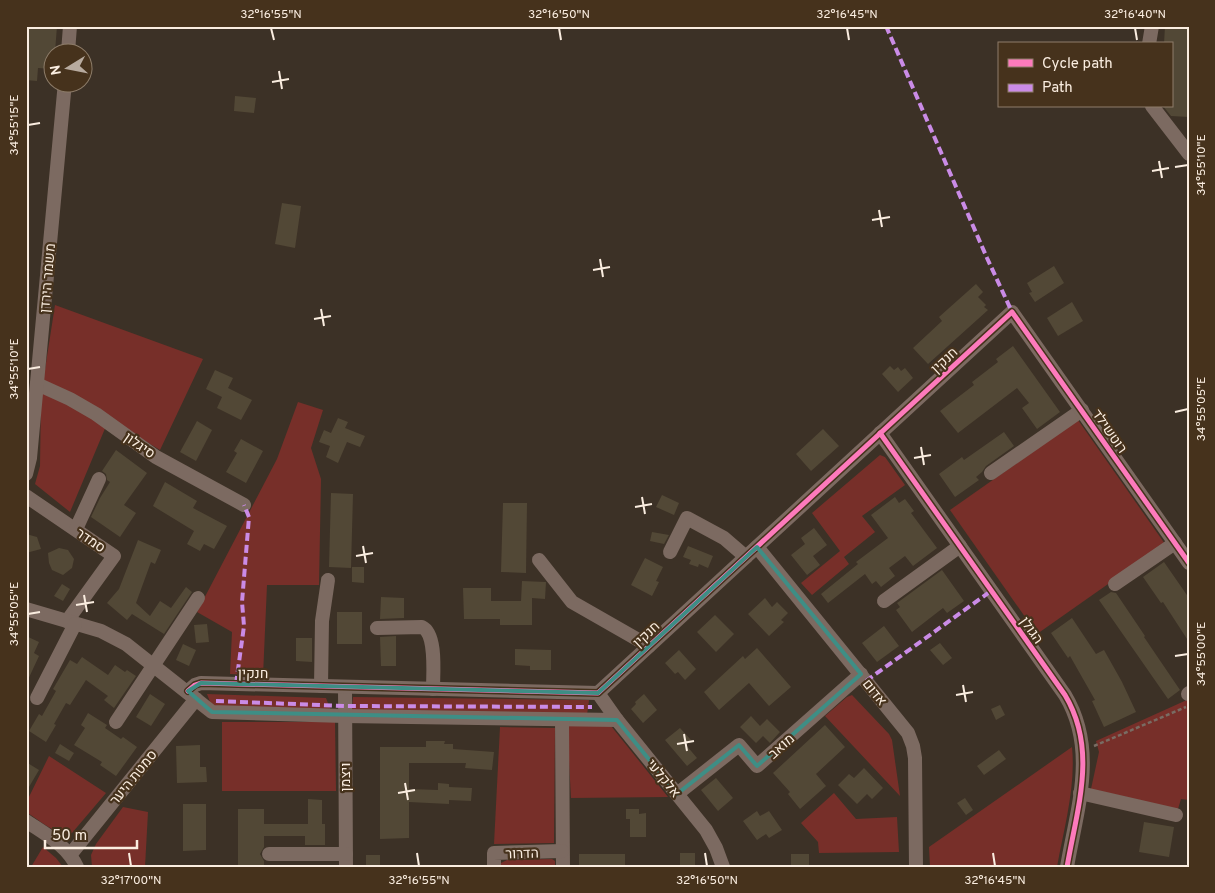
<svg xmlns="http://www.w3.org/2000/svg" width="1215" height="893" viewBox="0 0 1215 893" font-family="Overpass,Heebo,sans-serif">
  <rect width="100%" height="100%" fill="#3c3126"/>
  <g fill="#772f29">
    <polygon points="55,305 203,359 160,450 109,419 70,512 35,484 40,466 41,395"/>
    <polygon points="298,402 323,410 311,448 321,479 319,585 267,585 263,676 230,674 232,632 197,612 277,459"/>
    <polygon points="1078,420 1165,544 1037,634 950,510"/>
    <polygon points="880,455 885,457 905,485 862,516 875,532 844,557 849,564 812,595 801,583 840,551 812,513"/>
    <polygon points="207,694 326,698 331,711 212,707"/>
    <polygon points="852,695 889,734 892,740 900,796 825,716 847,697"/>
    <polygon points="353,697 589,700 587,715 352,711"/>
    <polygon points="1189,699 1189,800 1181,799 1178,809 1091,789 1099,752 1096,741"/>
    <polygon points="222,722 335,722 336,791 222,791"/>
    <polygon points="567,724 611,726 668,797 571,798"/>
    <polygon points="500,727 555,728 554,843 494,844"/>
    <path d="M1072 747C1076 787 1064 828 1057 867H930L929 847Z"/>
    <path d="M49 756 106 793 72 833C59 838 38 819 26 812V803Z"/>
    <polygon points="834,793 856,819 897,817 899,852 819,853 818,842 801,823"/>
    <polygon points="123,807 148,812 145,867 92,867 91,855 96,844"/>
    <polygon points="43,847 56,858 63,867 31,867"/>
    <polygon points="552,859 555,861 555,867 501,867 501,863 507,860"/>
  </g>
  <g fill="#524836">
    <polygon points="26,26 57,26 55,52 52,52 52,69 38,68 37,81 26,80"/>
    <polygon points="1165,26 1189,26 1189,117 1171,116 1163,106 1171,106 1171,44 1164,44"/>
    <polygon points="235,96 256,98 254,113 234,111"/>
    <polygon points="282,203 301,206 295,248 275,244"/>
    <polygon points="1054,266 1064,283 1035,302 1029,293 1032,292 1027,283"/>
    <polygon points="976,284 983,292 978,297 986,305 984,307 988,310 928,364 913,348 942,321 939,317"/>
    <polygon points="1072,302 1083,321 1058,336 1047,318"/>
    <polygon points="1013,346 1060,412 1037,429 1022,408 1029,403 1017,388 958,433 940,411 974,385 972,382 998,362 996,359"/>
    <polygon points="890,366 894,370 898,367 901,371 905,368 913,378 898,392 882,374"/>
    <polygon points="215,370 233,378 228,388 252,400 241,420 217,408 222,397 206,389"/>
    <polygon points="338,418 348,422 345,428 365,436 360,447 347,442 338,463 326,457 330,446 319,442 324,430 331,433"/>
    <polygon points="197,421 212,430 196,461 180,452"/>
    <polygon points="823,429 839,446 811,471 796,454"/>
    <polygon points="1004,432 1014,446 986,466 982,472 976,477 979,480 955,497 939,474 962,457 964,460"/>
    <polygon points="241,439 263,451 246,483 226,472 237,453 234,451"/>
    <polygon points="116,450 147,473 124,505 136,513 120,537 91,517 100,498 110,482 107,480 106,474 102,471"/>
    <polygon points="165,482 197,501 193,508 227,526 214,549 204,544 200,551 187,544 194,531 153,506"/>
    <polygon points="331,493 353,494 351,568 329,567"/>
    <polygon points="662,495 679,503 674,515 656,507"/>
    <polygon points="895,497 899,503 905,499 914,511 911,513 937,548 913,566 905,556 889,568 895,576 881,587 876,581 872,584 865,574 828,603 821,594 858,564 856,562 888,538 871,515"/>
    <polygon points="503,503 527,503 526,573 501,572"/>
    <polygon points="814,528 827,545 813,556 820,565 807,575 791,555 805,544 801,538"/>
    <polygon points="652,532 669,535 664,544 650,541"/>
    <polygon points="26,534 37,537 41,549 26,553"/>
    <polygon points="138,540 161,550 155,564 151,562 136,603 150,616 160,601 171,608 186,587 192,592 164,634 132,614 127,620 107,603 119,589"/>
    <polygon points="688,546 713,556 708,568 699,564 698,567 689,564 691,560 683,557"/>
    <polygon points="59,548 68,550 74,559 72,568 63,575 52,570 49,563 48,553"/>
    <polygon points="645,558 663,567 656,581 659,582 652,596 631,585"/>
    <polygon points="1164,562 1189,598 1189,642 1163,602 1161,603 1143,577"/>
    <polygon points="352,567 364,567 364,583 352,582"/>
    <polygon points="942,570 964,601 947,613 943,608 912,632 896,610 900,607 897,603"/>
    <polygon points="522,581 546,582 545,599 532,598 532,625 500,625 500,619 464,619 463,588 491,588 491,601 521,601"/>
    <polygon points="62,584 70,589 63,601 54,596"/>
    <polygon points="1111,592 1116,593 1145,636 1144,637 1180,690 1168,699 1099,600"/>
    <polygon points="381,597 404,598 404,618 380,619"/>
    <polygon points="765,598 772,607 777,602 788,613 781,620 784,622 769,636 748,614"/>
    <rect x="337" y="612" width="25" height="32"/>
    <polygon points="715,615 734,634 716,652 697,632"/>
    <polygon points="1072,618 1096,654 1104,650 1122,682 1136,712 1104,727 1092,701 1095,700 1070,656 1068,658 1051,633"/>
    <polygon points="207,624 209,642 196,643 194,625"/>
    <polygon points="884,626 899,646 877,662 862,643"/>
    <polygon points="26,636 39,642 34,653 39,656 26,684"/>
    <polygon points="396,636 396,666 381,666 380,637"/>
    <polygon points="296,638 312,638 312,662 296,661"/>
    <polygon points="940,643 952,658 943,665 930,650"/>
    <polygon points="183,644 196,650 189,666 176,660"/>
    <polygon points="757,648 791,687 769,706 749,683 719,710 704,692 743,656 745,659"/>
    <polygon points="515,649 551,650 551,670 530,670 530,666 515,665"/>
    <polygon points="679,650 696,669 685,680 678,672 675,674 665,663"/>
    <polygon points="82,657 108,675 115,665 125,672 127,670 136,676 114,708 104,700 108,696 86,680 70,705 66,703 54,724 56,725 46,742 29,731 39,714 42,716 56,691 53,689 70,660 77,664"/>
    <polygon points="150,694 165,704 151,726 136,717"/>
    <polygon points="644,694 657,710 643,723 631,709 636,704 635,702"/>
    <polygon points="1000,705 1005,715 996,720 991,709"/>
    <polygon points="88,713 107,725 105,728 121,739 123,737 137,747 116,776 100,765 102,762 74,745 85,728 81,725"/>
    <polygon points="751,716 760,726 767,719 780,732 770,743 763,736 756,743 740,727"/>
    <polygon points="825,725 845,747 816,774 826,786 800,809 788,794 790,792 773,773"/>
    <polygon points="680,728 691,740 686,745 697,758 687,766 665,740"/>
    <polygon points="426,741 445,741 444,744 453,744 453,749 494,752 492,770 465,768 466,763 409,763 409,789 438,790 438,783 449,784 449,787 472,788 471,801 449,800 449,804 409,802 409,838 380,839 380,747 426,747"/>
    <polygon points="60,744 74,753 69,761 55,753"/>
    <polygon points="200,745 200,767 206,767 207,782 177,783 176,746"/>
    <polygon points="999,750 1006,759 984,775 977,766"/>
    <polygon points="26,762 39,770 26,792"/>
    <polygon points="864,768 883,788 872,799 867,794 857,804 838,785 849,774 854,778"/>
    <polygon points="716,778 733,798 718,811 701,790"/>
    <polygon points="965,798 973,810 966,815 957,803"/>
    <polygon points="308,799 322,800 322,824 325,824 325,845 305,845 305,836 264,836 264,847 260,854 264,861 264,867 238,867 238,809 264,809 264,824 308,824"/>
    <polygon points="183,804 206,804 206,850 183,851"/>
    <polygon points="626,809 639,809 639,814 646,813 646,837 630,837 630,819 626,819"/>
    <polygon points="757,811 760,816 769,811 782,830 769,838 766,834 757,840 743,821"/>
    <polygon points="1144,822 1174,827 1169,857 1139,852"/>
    <rect x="680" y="853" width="15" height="14"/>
    <rect x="579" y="854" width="46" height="13"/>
    <rect x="791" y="854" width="18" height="13"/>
    <rect x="366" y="855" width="14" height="12"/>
  </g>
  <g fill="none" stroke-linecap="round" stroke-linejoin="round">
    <polyline stroke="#796c63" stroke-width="2.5" stroke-dasharray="4 2.5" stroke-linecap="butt" points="1094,746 1186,707"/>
    <g stroke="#7c6a61" stroke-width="14">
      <polyline points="1149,44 1152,26"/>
      <polyline points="68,52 70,26"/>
      <polyline points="1152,106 1189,154"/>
      <polyline points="37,384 70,399 96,414 156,457 244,505"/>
      <path d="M880 433 1065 695C1098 750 1077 808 1067 867"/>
      <polyline points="991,473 1082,410"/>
      <polyline points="26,474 30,458 65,82"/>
      <polyline points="26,496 114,556 67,621"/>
      <polyline points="76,529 99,479"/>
      <polyline points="757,547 908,733 913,746 915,758 916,867"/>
      <polyline points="670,552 687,518 724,538 746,557"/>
      <polyline points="539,560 572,602 649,646"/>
      <polyline points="1115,584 1175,543"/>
      <polyline points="884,601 960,546"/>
      <polyline points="26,609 101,631 126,644 212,712 344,716 617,720"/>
      <path d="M377 628 422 627C437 634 433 674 433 689"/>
      <polyline points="321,686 322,621 328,580"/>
      <polyline points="345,687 346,867"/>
      <polyline points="188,691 195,685 201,683 598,693 1012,312 1189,563"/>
      <polyline points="598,693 617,720 706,830 716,848 723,867"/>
      <polyline points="1188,694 1189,693"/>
      <polyline points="37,698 75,624"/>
      <polyline points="562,720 563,867"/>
      <polyline points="116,722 198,598"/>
      <polyline points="1080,793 1176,815"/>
      <polyline points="677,794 739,745 757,766 861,674"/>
      <path d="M26 821C45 834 67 845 77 867"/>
      <polyline points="269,854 346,854"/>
      <polyline points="70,855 196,699"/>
      <polyline points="494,867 494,853 562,851"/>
    </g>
    <g stroke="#ca8be6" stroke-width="4" stroke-dasharray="8 4" stroke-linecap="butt">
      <polyline points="886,26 987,258 1012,312"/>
      <polyline points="866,681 991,591"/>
      <polyline points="236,684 244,626 242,602 249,517 244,505"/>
      <polyline points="216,701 345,706 592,707"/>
    </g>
    <defs>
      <g id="cycleway">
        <path d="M880 433 1065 695C1098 750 1077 808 1067 867"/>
        <polyline points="188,691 195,685 201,683 598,693 1012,312 1189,563"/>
      </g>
    </defs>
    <use href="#cycleway" stroke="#46321c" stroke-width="8"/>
    <use href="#cycleway" stroke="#fd7abc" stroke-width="5"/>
  </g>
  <path fill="none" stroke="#3e8e85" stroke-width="4" stroke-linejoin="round" d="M757 547 861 674 757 766 739 745 677 794 617 720 212 712 188 691 201 683 598 693Z"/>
  <path fill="none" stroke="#faede0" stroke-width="2" d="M271 28 274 40M559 28 561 40M847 28 849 40M1135 28 1137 40M279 71 282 89M272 82 289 79M28 125 40 123M1159 161 1162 178M1175 167 1188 165M1152 171 1169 168M879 210 882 227M872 220 890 217M600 259 603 277M593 270 610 267M321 309 324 326M314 319 331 316M28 369 40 367M1175 412 1188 409M921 447 924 465M914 458 931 455M642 497 645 514M635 507 652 504M363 546 366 563M356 556 373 553M84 595 87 612M76 605 94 602M28 614 40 612M1175 656 1188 654M963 685 966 702M956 695 973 692M684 734 687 751M677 744 694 741M405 783 408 800M398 793 415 790M129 853 131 866M417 853 419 866M705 853 707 866M993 853 995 866"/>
  <g text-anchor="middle" stroke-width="4.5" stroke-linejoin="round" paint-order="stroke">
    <g font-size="14" fill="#faede0" stroke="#46321c">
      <text transform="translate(47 278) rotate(-85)" y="5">משמר הירדן</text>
      <text transform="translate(944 360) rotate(-43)" y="5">חנקין</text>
      <text transform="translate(1110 431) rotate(55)" y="5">רוטשילד</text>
      <text transform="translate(140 445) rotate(35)" y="5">סיגלון</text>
      <text transform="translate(91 540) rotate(34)" y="5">סמדר</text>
      <text transform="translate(1032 630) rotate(55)" y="5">הגולן</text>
      <text transform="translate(646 634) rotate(-43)" y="5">חנקין</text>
      <text transform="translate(253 673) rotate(1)" y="5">חנקין</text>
      <text transform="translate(875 692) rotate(51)" y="5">אדום</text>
      <text transform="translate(781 746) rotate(-42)" y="5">מואב</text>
      <text transform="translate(133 777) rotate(-51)" y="5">סמטת היער</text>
      <text transform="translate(345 777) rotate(-90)" y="5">ויצמן</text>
      <text transform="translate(664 778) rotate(51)" y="5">אלקלעי</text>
      <text transform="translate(522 853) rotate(-2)" y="5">הדרור</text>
    </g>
  </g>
  <rect width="1215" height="893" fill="none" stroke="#46321c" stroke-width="55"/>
  <rect x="998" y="42" width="175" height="65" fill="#46321c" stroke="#8e7d6a"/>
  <rect x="1008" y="59" width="25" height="8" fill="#fd7abc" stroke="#8e7d6a"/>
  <text x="1042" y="68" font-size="15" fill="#faede0">Cycle path</text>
  <rect x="1008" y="84" width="25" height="8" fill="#ca8be6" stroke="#8e7d6a"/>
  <text x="1042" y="92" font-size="15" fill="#faede0">Path</text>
  <g transform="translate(68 68) rotate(260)"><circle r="24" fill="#46321c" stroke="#8e7d6a"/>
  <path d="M0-4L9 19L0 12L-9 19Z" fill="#b8ab9f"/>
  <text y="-8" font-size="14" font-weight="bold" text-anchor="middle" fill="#faede0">N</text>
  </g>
  <path d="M45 840v8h92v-8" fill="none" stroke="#faede0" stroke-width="2.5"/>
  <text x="52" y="840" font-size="15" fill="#faede0" stroke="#46321c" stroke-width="4" paint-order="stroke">50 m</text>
  <rect x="28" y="28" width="1160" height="838" fill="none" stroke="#faede0" stroke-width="2"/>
  <g font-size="12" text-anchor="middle" fill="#faede0">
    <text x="271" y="18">32°16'55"N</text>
    <text x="559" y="18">32°16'50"N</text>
    <text x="847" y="18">32°16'45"N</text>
    <text x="1135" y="18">32°16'40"N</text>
    <text transform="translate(14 125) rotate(-90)" y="4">34°55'15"E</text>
    <text transform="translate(1201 165) rotate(-90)" y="4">34°55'10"E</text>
    <text transform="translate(14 369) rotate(-90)" y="4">34°55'10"E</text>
    <text transform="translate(1201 409) rotate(-90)" y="4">34°55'05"E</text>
    <text transform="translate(14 614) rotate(-90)" y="4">34°55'05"E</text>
    <text transform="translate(1201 654) rotate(-90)" y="4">34°55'00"E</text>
    <text x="131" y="884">32°17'00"N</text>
    <text x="419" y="884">32°16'55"N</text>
    <text x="707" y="884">32°16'50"N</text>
    <text x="995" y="884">32°16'45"N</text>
  </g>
</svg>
